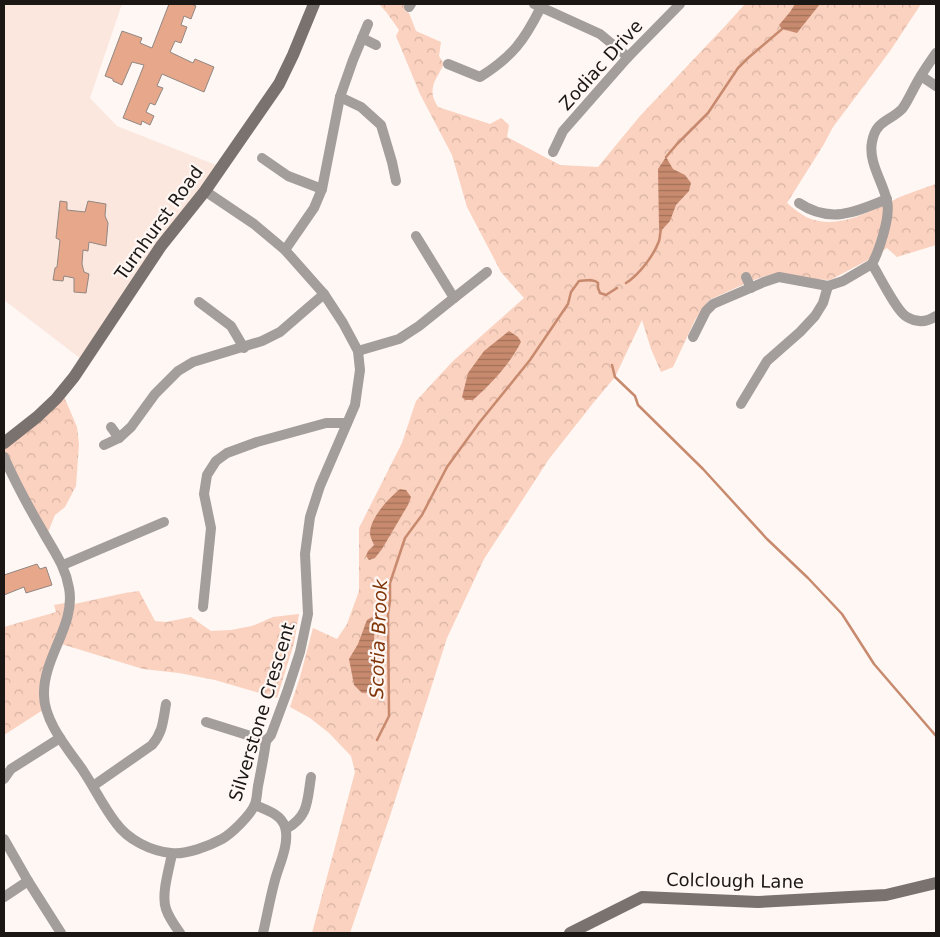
<svg xmlns="http://www.w3.org/2000/svg" width="940" height="937" viewBox="0 0 940 937" font-family="'DejaVu Sans',sans-serif">
  <defs>
    <pattern id="park-crowns" width="20" height="18" patternUnits="userSpaceOnUse" patternTransform="scale(1.25)"><rect width="20" height="18" fill="#fbd1bf"/><path d="M2 6a3 3 0 1 1 6 0M12 15a3 3 0 1 1 6 0" fill="none" stroke="#d7b3a3"/></pattern>
    <pattern id="water-rules" width="6" height="5" patternUnits="userSpaceOnUse" patternTransform="scale(1.25)"><rect width="6" height="5" fill="#c88a6e"/><path d="M0 2.5h6" fill="none" stroke="#a27059"/></pattern>
  </defs>
  <rect width="100%" height="100%" fill="#fef7f3"/>
  <polygon fill="#fbe7de" points="4,4 122,4 90,98 117,126 221,167 85,362 4,300"/>
  <g fill="url(#park-crowns)">
    <path d="M379 4H404L405 11 409 13 416 31 441 42 439 56 444 64C436 80 426 89 438 107L490 124 501 118 509 125 507 137 560 165 598 167 640 116 727 24 745 4H921L890 51 833 127 824 144 787 203C793 208 799 213 806 217 838 232 872 210 900 197 912 192 924 188 936 184V245L897 257 887 248 868 260 830 280 810 279 777 273 762 277 751 281 709 300 695 320 673 367 661 372 651 349 642 320 615 377 594 402 549 459 484 559 447 638 391 813 350 933H312L355 772 351 756 329 733 310 718 290 707 300 677 313 628 337 639 347 624 359 591V528L402 443 416 401 453 361 524 298 501 272 467 207 452 155 420 94 396 36 399 30 387 13Z"/>
    <polygon points="62,392 77,427 79,444 76,486 65,507 55,515 46,537 4,457 4,443"/>
    <polygon points="139,591 155,621 166,622 191,617 211,631 231,630 252,626 273,617 299,614 294,643 277,698 215,680 179,673 143,669 58,643 49,666 46,708 4,735 4,627 56,612 54,605 70,602 70,605 125,593"/>
  </g>
  <g fill="url(#water-rules)">
    <polygon points="795,4 820,4 797,33 782,29 779,25 790,12"/>
    <polygon points="666,157 673,169 685,175 691,183 689,191 676,205 670,221 660,232 659,227 658,169"/>
    <path d="M509 331 518 337 521 342C510 364 491 384 473 400H465L462 397 468 373 484 351Z"/>
    <path d="M400 489 406 490 411 497 408 505 382 549 375 558 369 560 366 556 368 551 374 545C373 542 370 537 370 533 370 518 389 498 400 489Z"/>
    <polygon points="372,617 375,620 374,641 376,656 375,669 371,692 362,693 354,685 349,659 358,644 367,620"/>
  </g>
  <g fill="none" stroke-linecap="round" stroke-linejoin="round">
    <g stroke="#c88a6e" stroke-width="2.5">
      <polyline points="666,157 677,144 708,113 738,68 748,58 782,29"/>
      <path d="M626 283C639 275 654 255 659 241 660 238 660 233 661 229"/>
      <polyline points="612,365 615,377 635,396 638,405 703,469 767,539 808,578 842,614 874,664 936,736"/>
      <path d="M377 740 389 716 388 614 390 601V583L405 538 422 515 447 467 479 423 530 360 568 304 571 292 579 281C585 281 593 278 598 283V288L600 293 606 295 617 288"/>
    </g>
  </g>
  <g fill="#e6a78a" stroke="#928782">
    <polygon points="169,4 191,4 196,6 191,19 184,16 181,25 187,27 181,43 175,41 170,52 193,63 195,59 214,67 204,92 162,74 157,86 163,88 155,105 150,103 146,112 154,116 150,125 142,121 141,125 123,118 144,65 132,62 122,85 113,81 113,79 105,76 122,31 142,38 140,43 152,48"/>
    <polygon points="60,201 67,202 67,210 85,212 88,201 106,204 105,216 108,223 106,246 89,242 88,251 83,250 82,264 84,272 89,274 86,293 74,292 74,278 64,276 63,281 53,280 55,268 57,267 60,240 56,238"/>
    <polygon points="37,564 40,569 46,567 52,585 26,593 24,587 4,595 4,575"/>
  </g>
  <g fill="none" stroke-linecap="round" stroke-linejoin="round">
    <g stroke="#a39d9b" stroke-width="10">
      <polyline points="534,4 600,34 628,57"/>
      <polyline points="409,7 411,4"/>
      <polyline points="362,38 376,45"/>
      <path d="M448 64 480 77C513 56 524 41 541 7"/>
      <polyline points="921,76 936,86"/>
      <polyline points="340,97 361,107 381,125 392,162 396,181"/>
      <polyline points="553,152 563,131 628,57 680,4"/>
      <polyline points="262,158 288,176 322,189"/>
      <path d="M799 203C830 224 856 212 887 199"/>
      <polyline points="285,250 314,208 322,189 340,97 353,60 368,24"/>
      <path d="M872 264C879 251 891 216 887 201 883 182 868 162 872 142 876 120 889 122 902 109 907 103 914 87 919 79 924 70 930 62 936 53"/>
      <path d="M872 264C879 275 897 312 907 317 917 323 927 322 936 316"/>
      <polyline points="746,277 751,288"/>
      <polyline points="454,298 487,272"/>
      <polyline points="199,302 231,326 244,348"/>
      <polyline points="693,337 706,311 713,304 764,282 779,277 828,286 843,281 872,264"/>
      <polyline points="358,351 399,339 419,326 454,298 416,236"/>
      <polyline points="741,404 767,361 800,332 815,316 823,303 828,286"/>
      <polyline points="111,427 119,438"/>
      <polyline points="104,445 119,438 131,427 155,394 178,371 193,362 262,341 280,332 324,294"/>
      <path d="M4 457C15 482 28 506 42 530 53 550 65 565 69 588 76 624 44 656 44 693 43 720 67 748 82 769 94 787 103 806 116 823 128 840 151 851 171 853 186 855 209 846 222 839 231 834 251 815 255 804 257 799 257 792 258 786 261 771 264 756 266 741L271 735 287 692 300 652 308 614 305 554 310 517 320 486 355 405 360 370 358 351 343 323 324 294 285 250 254 224 205 191"/>
      <polyline points="63,565 164,522"/>
      <polyline points="203,607 211,528 204,494 207,475 216,461 227,453 257,442 326,423 347,423"/>
      <polyline points="206,722 266,741"/>
      <polyline points="4,779 11,769 60,738"/>
      <path d="M93 786 152 745C163 732 163 721 166 704"/>
      <path d="M255 805C266 810 281 814 285 827 290 843 279 865 275 880 270 898 267 916 263 933"/>
      <path d="M286 829C309 816 307 801 311 777"/>
      <polyline points="4,839 28,881 61,933"/>
      <path d="M172 854C169 869 161 895 166 909 169 918 175 926 180 933"/>
      <polyline points="4,897 28,881"/>
    </g>
    <g stroke="#7a726f" stroke-width="12">
      <polyline points="4,443 37,417 56,399 74,377 161,246 205,191 279,84 293,55 314,4"/>
      <polyline points="570,933 642,897 758,902 886,895 936,883"/>
    </g>
  </g>
  <g text-anchor="middle" stroke-width="4.5" stroke-linejoin="round" paint-order="stroke">
    <g font-size="18" fill="#1b1715" stroke="#fef7f3">
      <text transform="translate(601 65) rotate(-48)" y="6">Zodiac Drive</text>
      <text transform="translate(159 223) rotate(-54)" y="6">Turnhurst Road</text>
      <text transform="translate(262 712) rotate(-73)" y="6">Silverstone Crescent</text>
      <text transform="translate(735 881) rotate(1)" y="6">Colclough Lane</text>
    </g>
    <g font-size="19" font-style="italic" fill="#81360a" stroke="#fef7f3">
      <text transform="translate(378 639) rotate(-88)" y="7">Scotia Brook</text>
    </g>
  </g>
  <rect width="940" height="937" fill="none" stroke="#1b1715" stroke-width="10"/>
</svg>
